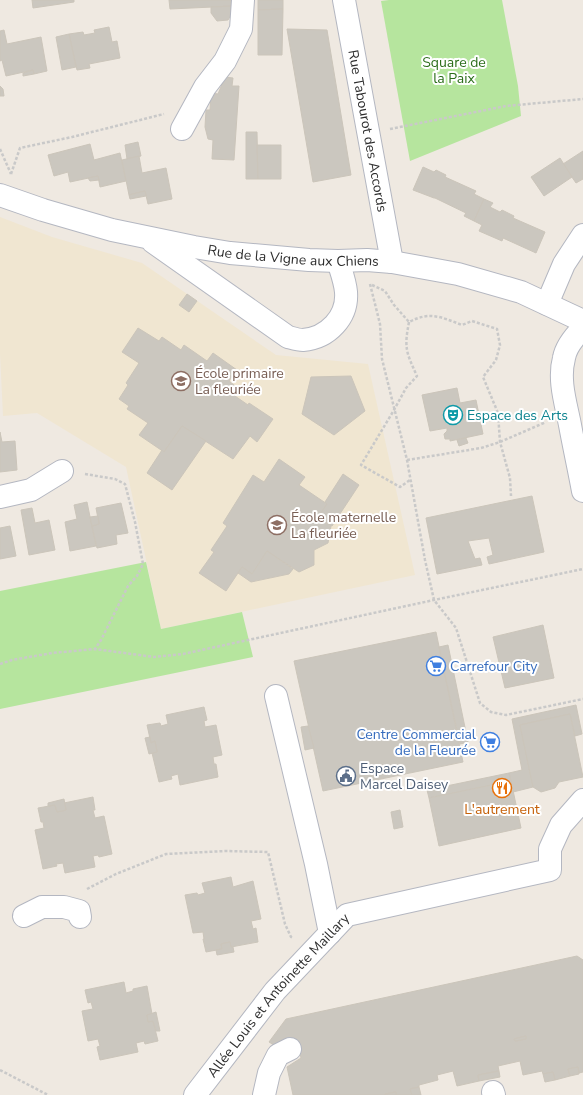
<svg xmlns="http://www.w3.org/2000/svg" width="583" height="1095" viewBox="0 0 583 1095" font-family="'Nunito Sans',sans-serif">
  <rect width="100%" height="100%" fill="#efe9e1"/>
  <polygon fill="#f0e6d1" points="0,217 52,237 142,263 276,355 368,364 415,575 161,629 126,467 37,413 3,416 0,354"/>
  <g fill="#b6e59e">
    <polygon points="389,0 502,0 518,86 521,116 410,161 381,1"/>
    <polygon points="146,562 161,629 242,612 253,657 0,709 0,591"/>
  </g>
  <g fill="#cbc7bf" stroke="#cbc5ba" fill-rule="evenodd">
    <polygon points="32,0 74,0 74,2 33,8"/>
    <polygon points="169,0 234,0 234,6 170,9"/>
    <polygon points="258,0 283,0 283,9 258,10"/>
    <polygon points="234,6 233,12 228,20 217,21 211,13 211,7"/>
    <polygon points="283,9 282,55 258,55 258,10"/>
    <polygon points="109,27 112,42 117,41 120,58 89,64 90,68 77,70 69,34 83,32 84,35 95,33 94,30"/>
    <polygon points="287,29 327,30 351,175 313,182"/>
    <polygon points="4,30 7,44 41,37 47,71 34,74 33,70 6,76 2,60 0,61 0,31"/>
    <polygon points="69,34 76,67 62,70 56,37"/>
    <polygon points="33,70 34,74 23,76 23,73"/>
    <polygon points="225,77 233,78 232,86 239,86 234,160 212,159 213,140 208,139 205,127 206,110 210,110 211,93 218,94"/>
    <polygon points="0,86 3,89 4,96 0,96"/>
    <polygon points="246,132 257,132 258,179 246,179"/>
    <polygon points="138,142 141,156 127,159 125,145"/>
    <polygon points="90,144 94,160 120,153 126,181 100,187 98,176 70,182 68,172 54,176 48,155"/>
    <polygon points="257,145 281,145 281,179 258,179"/>
    <polygon points="583,151 583,179 576,183 563,164"/>
    <polygon points="139,156 142,173 166,168 172,199 148,204 145,191 129,195 122,160"/>
    <polygon points="560,158 572,177 544,196 531,177"/>
    <polygon points="423,167 434,172 436,170 446,175 445,177 476,191 474,194 484,199 474,221 464,216 466,213 435,198 434,198 413,190"/>
    <polygon points="98,176 99,180 90,181 88,178"/>
    <polygon points="145,191 146,196 130,199 129,195"/>
    <polygon points="484,199 493,203 490,207 500,212 502,210 514,216 513,218 545,232 536,253 503,238 502,241 479,231 482,225 474,221"/>
    <polygon points="187,294 197,301 189,312 179,305"/>
    <polygon points="138,328 159,341 162,337 181,350 184,345 207,361 213,353 237,370 229,381 239,389 235,396 248,405 249,403 273,419 257,442 250,436 233,459 182,426 164,452 139,435 148,423 127,409 129,406 119,399 128,385 126,383 139,363 122,352"/>
    <polygon points="351,376 365,411 334,435 302,414 311,377"/>
    <polygon points="457,388 460,403 476,400 483,434 450,441 450,439 445,439 444,434 447,431 447,428 430,431 422,395"/>
    <polygon points="182,426 206,441 172,490 147,473 162,450 164,452"/>
    <polygon points="0,432 2,442 15,441 17,470 0,472"/>
    <polygon points="466,438 468,443 459,446 457,440"/>
    <polygon points="279,459 305,477 299,485 327,504 318,517 331,526 328,543 314,550 314,565 299,572 267,551 252,574 242,567 226,591 199,573 214,552 211,550 227,526 223,523 253,475 264,482"/>
    <polygon points="343,474 359,485 332,526 318,517 327,504 325,502"/>
    <polygon points="532,496 544,552 489,564 487,557 493,555 489,538 468,541 475,559 480,558 482,565 437,574 426,518"/>
    <polygon points="87,502 96,546 70,551 65,522 77,519 74,505"/>
    <polygon points="121,503 128,533 116,535 117,544 97,548 92,526 99,524 96,508"/>
    <polygon points="32,508 35,523 49,520 55,550 29,555 21,510"/>
    <polygon points="98,516 99,524 92,526 90,517"/>
    <polygon points="10,526 16,556 0,559 0,528"/>
    <polygon points="267,551 293,569 289,574 251,582 238,573 242,567 252,574"/>
    <polygon points="543,625 554,678 505,688 493,637"/>
    <polygon points="436,632 463,762 323,791 294,661"/>
    <polygon points="448,645 468,742 460,744 439,647"/>
    <polygon points="576,705 582,734 575,736 570,714 520,725 533,787 513,792 509,773 522,770 512,719"/>
    <polygon points="204,707 207,720 204,721 205,727 216,725 222,755 213,757 214,764 216,764 218,777 180,785 178,774 171,776 172,779 159,782 152,753 157,752 155,741 151,743 147,725 160,723 161,726 168,724 166,715"/>
    <polygon points="570,714 583,777 559,782 555,788 541,792 533,787 520,725"/>
    <polygon points="308,726 314,748 305,750 301,727"/>
    <polygon points="150,737 151,743 155,741 157,752 149,754 145,738"/>
    <polygon points="509,773 511,781 429,798 427,790"/>
    <polygon points="511,781 521,828 439,846 429,798"/>
    <polygon points="93,797 95,810 93,810 95,818 104,816 112,854 99,857 98,855 93,856 95,867 65,873 63,863 56,864 57,866 43,869 35,830 44,828 43,822 41,822 38,808 55,805 57,812 66,810 64,803"/>
    <polygon points="64,799 66,810 57,812 55,805 48,806 48,803"/>
    <polygon points="400,810 403,827 394,829 391,812"/>
    <polygon points="231,877 233,887 253,881 261,919 251,921 253,929 256,928 258,942 231,947 230,942 221,944 222,949 206,952 203,939 204,939 203,932 193,933 185,895 197,893 198,895 205,893 202,883"/>
    <polygon points="230,942 231,947 233,947 234,952 217,955 216,950 222,949 221,944"/>
    <path d="M577 956 583 960V1072L579 1073 578 1067 568 1069 570 1076 555 1080 553 1072 543 1074 542 1071 523 1075 520 1061 498 1066 499 1071 478 1075 479 1081 457 1086 453 1071 437 1075 438 1080 419 1085V1087L410 1089 412 1095H396V1092L385 1094V1095H293L287 1067 301 1058 297 1039 290 1040 277 1047 269 1042 286 1019ZM526 1036V1039L515 1041 514 1039Z"/>
    <polygon points="124,982 126,993 133,991 133,989 147,986 152,1014 147,1015 148,1022 153,1021 158,1041 145,1044 144,1041 136,1043 138,1052 100,1060 97,1047 100,1046 98,1039 88,1041 82,1011 93,1009 91,1002 88,1003 85,990"/>
    <polygon points="156,1012 160,1031 156,1031 153,1021 148,1022 147,1015"/>
    <polygon points="526,1036 526,1039 515,1041 514,1039"/>
    <polygon points="578,1067 579,1074 570,1076 568,1069"/>
    <polygon points="499,1071 500,1077 479,1081 478,1075"/>
    <polygon points="553,1072 555,1080 545,1082 543,1074"/>
    <polygon points="419,1087 421,1095 412,1095 410,1089"/>
    <polygon points="396,1092 396,1095 385,1095 385,1094"/>
  </g>
  <g fill="none" stroke-linecap="round" stroke-linejoin="round">
    <defs>
      <g id="minor">
        <path id="s1" d="M344 0 392 262"/>
        <polyline points="182,129 205,87 225,61 241,29 243,0"/>
        <path id="s2" d="M0 195 43 210 112 230 194 247 230 253 309 260 338 261 367 260 392 262 458 274 521 292 583 321"/>
        <path d="M153 242 288 337C292 338 298 340 303 340 328 338 348 317 346 292 345 281 341 271 338 261"/>
        <polyline points="547,304 564,264 583,235"/>
        <path d="M583 328C575 336 566 346 564 358 558 380 566 404 570 425 574 447 579 469 583 491"/>
        <polyline points="0,497 31,490 62,471"/>
        <polyline points="276,696 316,864 330,933"/>
        <polyline points="24,916 42,907 64,907 79,911 80,917"/>
        <polyline points="493,1092 494,1095"/>
        <path id="s3" d="M195 1095 275 991 347 915 550 870V849L561 825 583 800"/>
        <polyline points="264,1095 269,1073 278,1055 290,1049"/>
      </g>
    </defs>
    <use href="#minor" stroke="#b4b7c1" stroke-width="24"/>
    <g stroke="#c9c9c9" stroke-width="2.5" stroke-dasharray="3 2" stroke-linecap="butt">
      <polyline points="390,129 506,106 583,99"/>
      <polyline points="0,149 11,174"/>
      <polyline points="11,174 20,148 72,137 164,114"/>
      <polyline points="370,284 380,324 382,359 407,460 425,560 434,600 456,628 480,703 491,712 506,715 583,699"/>
      <path d="M372 285 385 291 394 305 409 322C430 311 441 317 462 325L472 321 497 329 500 345 496 360 483 377 498 413 500 442 510 478 511 496"/>
      <path d="M409 322C404 348 406 352 417 376L406 388 394 410 361 465 400 487 410 480"/>
      <polyline points="407,460 481,448 500,442 546,422"/>
      <polyline points="85,474 115,479 125,484 135,522 143,564 137,576 128,586 101,640 95,649"/>
      <polyline points="0,664 12,660 52,653 95,649 154,657 183,654 434,600 583,569"/>
      <polyline points="87,889 116,874 166,854 225,851 268,852 285,924 291,937 293,938"/>
      <polyline points="0,1070 48,1095"/>
    </g>
    <use href="#minor" stroke="#fff" stroke-width="22"/>
  </g>
  <defs>
    <symbol id="school-ring" viewBox="-11 -11 22 22"><circle r="9.5" fill="#fff" stroke="#8d6e63" stroke-width="1.5"/><path d="M0-5L7-2L0 1L-7-2ZM-4 1L0 2.5L4 1V4Q0 6-4 4Z" fill="#8d6e63"/></symbol>
    <symbol id="theatre-ring" viewBox="-11 -11 22 22"><circle r="9.5" fill="#fff" stroke="#0f9aa8" stroke-width="1.5"/><path d="M-5-5.5Q0-4 5-5.5V0Q5 5 0 6Q-5 5-5 0ZM-3.3-2.5H-1v1.5H-3.3ZM1-2.5H3.3v1.5H1ZM-2.8 1Q0 5.5 2.8 1Z" fill="#0f9aa8"/></symbol>
    <symbol id="supermarket-ring" viewBox="-11 -11 22 22"><circle r="9.5" fill="#fff" stroke="#3f7fe0" stroke-width="1.5"/><path d="M-6-5.5h2.5l.6 2H6L4.5 2H-2.5L-4.4-4H-6ZM-1.5 3.2a1.3 1.3 0 1 0 .1 0ZM3 3.2a1.3 1.3 0 1 0 .1 0Z" fill="#3f7fe0"/></symbol>
    <symbol id="civic-ring" viewBox="-11 -11 22 22"><circle r="9.5" fill="#fff" stroke="#5c6f8a" stroke-width="1.5"/><path d="M-.6-6.5H3V-4.5H.6V-3L4-1V1h2V6H-6V1h2V-1L-.6-3ZM-1.2 2.5V6h2.4V2.5Z" fill="#5c6f8a"/></symbol>
    <symbol id="restaurant-ring" viewBox="-11 -11 22 22"><circle r="9.5" fill="#fff" stroke="#e8710a" stroke-width="1.5"/><path d="M-5-6h1v4h1v-4h1v4h1v-4h1v5L-1.5 .5V6h-2V.5L-5-1ZM5-6V6H3V1.5H1.5Q1.5-4 5-6Z" fill="#e8710a"/></symbol>
  </defs>
  <g fill-rule="evenodd">
    <use href="#school-ring" x="170" y="370" width="22" height="22"/>
    <use href="#theatre-ring" x="442" y="404" width="22" height="22"/>
    <use href="#school-ring" x="266" y="514" width="22" height="22"/>
    <use href="#supermarket-ring" x="425" y="655" width="22" height="22"/>
    <use href="#supermarket-ring" x="479" y="731" width="22" height="22"/>
    <use href="#civic-ring" x="335" y="765" width="22" height="22"/>
    <use href="#restaurant-ring" x="491" y="777" width="22" height="22"/>
  </g>
  <g text-anchor="middle" stroke-width="4" stroke-linejoin="round" paint-order="stroke">
    <g font-size="14" fill="#2c6e1b" stroke="#fff">
      <text x="454" y="67">Square de<tspan x="454" dy="16">la Paix</tspan></text>
    </g>
    <g font-size="14" fill="#2e2e2e" stroke="#fff">
      <text dy="5" stroke="none"><textPath href="#s1" startOffset="133">Rue Tabourot des Accords</textPath></text>
      <text dy="5" stroke="none"><textPath href="#s2" startOffset="301">Rue de la Vigne aux Chiens</textPath></text>
      <text dy="5" stroke="none"><textPath href="#s3" startOffset="130">Allée Louis et Antoinette Maillary</textPath></text>
    </g>
    <g font-size="14" fill="#785e54" stroke="#fff" text-anchor="start">
      <text x="195" y="378">École primaire<tspan x="195" dy="16">La fleuriée</tspan></text>
      <text x="291" y="522">École maternelle<tspan x="291" dy="16">La fleuriée</tspan></text>
    </g>
    <g font-size="14" fill="#0d838f" stroke="#fff" text-anchor="start">
      <text x="467" y="420">Espace des Arts</text>
    </g>
    <g font-size="14" fill="#366cbe" stroke="#fff" text-anchor="start">
      <text x="450" y="671">Carrefour City</text>
      <text x="476" y="739" text-anchor="end">Centre Commercial<tspan x="476" dy="16">de la Fleurée</tspan></text>
    </g>
    <g font-size="14" fill="#4e5e75" stroke="#fff" text-anchor="start">
      <text x="360" y="773">Espace<tspan x="360" dy="16">Marcel Daisey</tspan></text>
    </g>
    <g font-size="14" fill="#c56008" stroke="#fff">
      <text x="502" y="814">L'autrement</text>
    </g>
  </g>
</svg>
